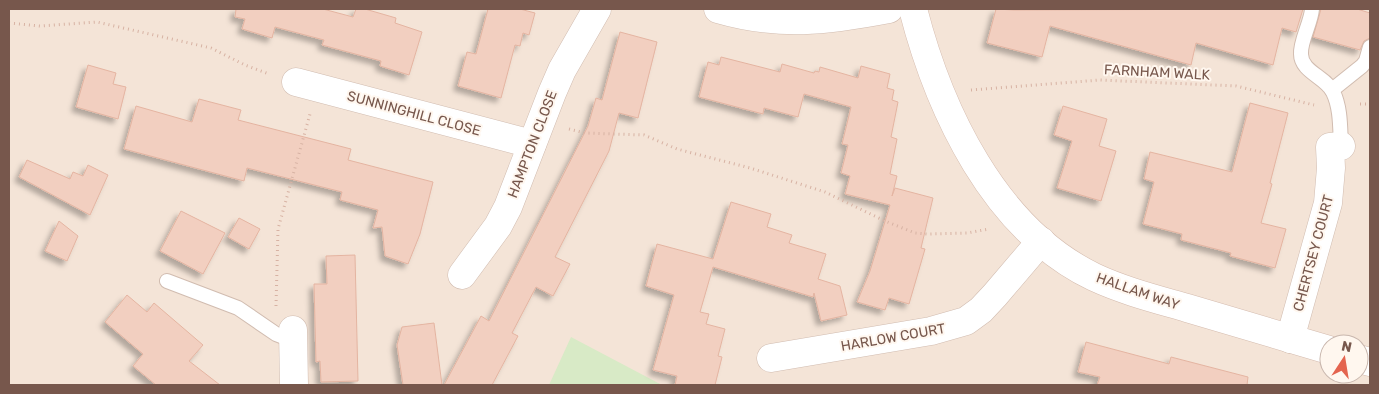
<svg xmlns="http://www.w3.org/2000/svg" width="1379" height="394" viewBox="0 0 1379 394" font-family="Rubik,sans-serif">
  <defs>
    <filter id="shadow"><feDropShadow dx="-4.5" dy="4.5" stdDeviation="2.5" flood-color="#0004"/></filter>
  </defs>
  <rect width="100%" height="100%" fill="#fcf3e8"/>
  <path fill="#f4e4d7" fill-rule="evenodd" d="M9 9H1370V385H9ZM1329 344H1359V374H1329Z"/>
  <polygon fill="#d8eac6" points="571,337 662,385 549,385"/>
  <g fill="#f2cfc0" stroke="#e4b4a1" filter="url(#shadow)">
    <polygon points="236,9 323,9 353,17 356,9 365,9 396,18 395,23 422,32 409,75 380,66 381,61 322,45 324,40 275,27 272,38 242,29 245,19 235,17"/>
    <polygon points="488,9 520,9 535,13 529,35 523,33 520,46 515,45 501,98 458,86 467,52 476,54"/>
    <polygon points="996,9 1014,10 1303,9 1296,32 1282,28 1273,65 1196,43 1191,65 1050,26 1042,57 987,43"/>
    <polygon points="1321,9 1357,9 1370,13 1370,38 1364,41 1360,50 1313,37"/>
    <polygon points="620,32 657,42 638,118 619,113 609,151 555,257 570,264 553,296 536,287 512,333 518,336 492,385 444,385 481,316 489,321 588,126 596,98 602,100"/>
    <polygon points="721,57 780,72 782,64 814,73 815,71 819,72 820,67 858,78 861,66 890,74 887,88 894,90 892,100 898,102 891,137 897,139 890,174 897,176 892,196 895,188 933,198 921,248 925,249 909,304 889,298 885,310 857,302 870,271 890,205 845,194 850,176 841,173 848,145 842,144 851,107 804,94 798,117 764,108 763,114 699,97 708,62 719,65"/>
    <polygon points="88,65 116,73 113,84 126,87 118,119 76,107"/>
    <polygon points="199,99 241,110 238,120 351,149 348,160 433,182 420,234 408,264 385,256 382,227 373,228 378,210 340,200 342,192 247,168 244,181 124,149 136,106 192,122"/>
    <polygon points="1250,103 1288,113 1270,183 1272,184 1261,223 1286,229 1275,268 1230,256 1231,253 1181,240 1182,234 1143,224 1154,182 1144,179 1150,152 1232,172"/>
    <polygon points="1063,106 1107,119 1099,146 1116,151 1101,201 1057,188 1072,141 1054,135"/>
    <polygon points="27,160 70,179 73,172 83,176 88,165 108,175 90,215 19,177"/>
    <polygon points="731,202 771,214 767,227 792,235 789,243 826,254 818,279 840,286 847,315 821,321 814,293 813,297 713,267 700,312 709,314 706,324 725,329 718,356 722,357 715,385 675,385 677,376 653,370 674,295 646,286 657,244 713,259"/>
    <polygon points="181,211 225,233 203,274 160,251"/>
    <polygon points="239,218 260,229 249,249 228,237"/>
    <polygon points="59,221 78,236 67,261 45,251"/>
    <polygon points="355,255 358,381 321,382 320,361 316,362 314,284 327,284 326,256"/>
    <polygon points="127,295 147,312 154,303 203,345 189,361 220,385 156,385 133,366 143,354 105,322"/>
    <polygon points="434,323 442,385 403,385 397,345 402,327"/>
    <polygon points="1086,342 1169,364 1171,357 1248,377 1247,385 1097,385 1100,377 1078,372"/>
  </g>
  <g fill="none" stroke-linecap="round" stroke-linejoin="round">
    <defs>
      <g id="lane">
        <path d="M1312 9C1311 23 1300 41 1301 54 1301 72 1326 77 1333 92 1341 108 1340 129 1341 146"/>
        <polyline points="1332,90 1362,66 1366,61 1370,47"/>
        <polyline points="167,281 238,308 276,334 294,341"/>
      </g>
      <g id="street">
        <path d="M718 9C780 27 826 21 889 9"/>
        <polyline points="296,82 532,144"/>
        <polyline points="462,275 498,226 508,207 552,93 562,70 597,9"/>
        <polyline points="293,330 294,385"/>
        <polyline points="1290,339 1328,203 1331,168 1330,147 1341,146"/>
        <polyline points="771,358 931,331 966,321 981,310 995,295 1041,241"/>
      </g>
      <g id="secondary">
        <path d="M913 9C939 110 994 229 1094 277 1124 291 1156 299 1187 308 1235 322 1282 336 1329 350"/>
        <polyline points="1359,359 1370,362"/>
      </g>
    </defs>
    <use href="#lane" stroke="#d1bcb0" stroke-width="16"/>
    <use href="#street" stroke="#d1bcb0" stroke-width="29"/>
    <use href="#secondary" stroke="#d4bbae" stroke-width="29"/>
    <g stroke="#d7b2a3" stroke-width="3" stroke-dasharray="1 4" stroke-linecap="butt">
      <polyline points="9,23 40,26 97,22 211,48 245,65 269,74"/>
      <polyline points="971,90 1100,80 1236,86 1314,105"/>
      <polyline points="1360,104 1370,104"/>
      <polyline points="569,129 585,133 644,135 677,149 750,168 825,192 885,221 915,233 927,234 967,233 989,229"/>
      <polyline points="276,306 278,229 310,114"/>
    </g>
    <use href="#lane" stroke="#fff" stroke-width="14"/>
    <use href="#street" stroke="#fff" stroke-width="28"/>
    <use href="#secondary" stroke="#fff" stroke-width="28"/>
  </g>
  <g text-anchor="middle" stroke-width="4" stroke-linejoin="round" paint-order="stroke">
    <g font-size="14" fill="#77574c" stroke="#fff7ef">
      <text transform="translate(1157 72) rotate(3)" y="5">FARNHAM WALK</text>
      <text transform="translate(414 113) rotate(15)" y="5">SUNNINGHILL CLOSE</text>
      <text transform="translate(532 144) rotate(-69)" y="5">HAMPTON CLOSE</text>
      <text transform="translate(1313 253) rotate(-75)" y="5">CHERTSEY COURT</text>
      <text transform="translate(1138 291) rotate(19)" y="5">HALLAM WAY</text>
      <text transform="translate(893 337) rotate(-10)" y="5">HARLOW COURT</text>
    </g>
  </g>
  <rect width="1379" height="394" fill="none" stroke="#77574c" stroke-width="20"/>
  <g transform="translate(1344 359) rotate(12)"><circle r="24" fill="#fff7ef" stroke="#c9b7ae"/>
  <path d="M0-4L9 19L0 12L-9 19Z" fill="#e4644f"/>
  <text y="-8" font-size="14" font-weight="bold" text-anchor="middle" fill="#77574c">N</text>
  </g>
</svg>
